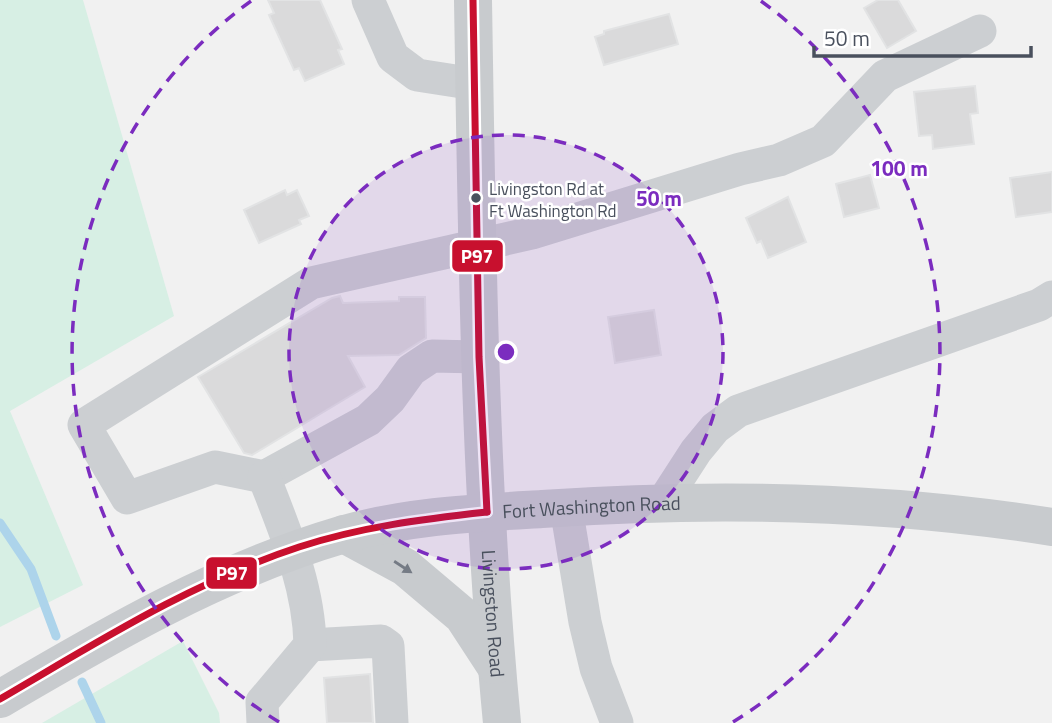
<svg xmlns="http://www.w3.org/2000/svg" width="1052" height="723" viewBox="0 0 1052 723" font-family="'Titillium Web',sans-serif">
  <rect width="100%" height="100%" fill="#f1f1f1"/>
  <g fill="#d7efe4">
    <polygon points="0,0 83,0 174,316 10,411 83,585 0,627"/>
    <polygon points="183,641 219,713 220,723 42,723"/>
  </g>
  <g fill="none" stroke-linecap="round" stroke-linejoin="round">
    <g stroke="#add4eb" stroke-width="9">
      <polyline points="0,523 31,569 56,636"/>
      <polyline points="82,682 101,723"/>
    </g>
  </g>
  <g fill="#dadadb" stroke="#e2e3e4" stroke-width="2">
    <polygon points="268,0 320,0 342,49 338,50 344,64 305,81 299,68 294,70 269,15 274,13"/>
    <polygon points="878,0 898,0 916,31 887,48 864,8"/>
    <polygon points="669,14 678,44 604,65 595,37 604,34 604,31"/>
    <polygon points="975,86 978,113 970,114 974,144 933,149 932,135 919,136 914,92"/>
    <polygon points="1052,172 1052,212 1016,217 1010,178"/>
    <polygon points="870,175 879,208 844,217 836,184"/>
    <polygon points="285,190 287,195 297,190 309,216 299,220 301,224 259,243 244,210"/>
    <polygon points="788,197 806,242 768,258 761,241 757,243 746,218"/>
    <polygon points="340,296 343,303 399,301 399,297 425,297 426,338 399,355 348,356 365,387 252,455 244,453 198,377 332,298"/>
    <polygon points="654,310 661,355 615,363 608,317"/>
    <polygon points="370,674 373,723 327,723 324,678"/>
  </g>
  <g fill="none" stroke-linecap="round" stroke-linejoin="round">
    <g stroke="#cccfd2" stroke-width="33">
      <polyline points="368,0 393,57 417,75 475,84"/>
      <polyline points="479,357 432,356 411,370 390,399 368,420 264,477 215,467 127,498 84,425 311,283 532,233 740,169 779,160 823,141 885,76 980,31"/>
      <polyline points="663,502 696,451 715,428 738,411 1039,305 1052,297"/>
      <polyline points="566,507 585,622 596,668 617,723"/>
      <polyline points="310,645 381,641 388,646 392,723"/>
      <path d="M263 723 262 702 310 645C309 586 285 531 264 477"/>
    </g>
    <g stroke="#c8cbce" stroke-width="38">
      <path id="s1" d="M473 0C477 241 479 483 502 723"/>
      <polyline points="344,534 405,567 463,616 495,665"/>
      <path id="s2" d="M0 699C109 635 219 571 341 535 406 516 475 513 542 509 713 497 883 500 1052 527"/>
    </g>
    <defs>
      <g id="bus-1">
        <polyline points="473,0 479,357 487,512"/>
        <path d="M0 699C96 643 192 582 299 547 360 527 423 519 487 512"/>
      </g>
    </defs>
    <use href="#bus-1" stroke="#fff" stroke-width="12"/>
    <use href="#bus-1" stroke="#c8102e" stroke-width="7"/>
  </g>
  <defs><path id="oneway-solid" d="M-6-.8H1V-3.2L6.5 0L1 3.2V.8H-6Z" transform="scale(1.75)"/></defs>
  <use fill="#757b85" href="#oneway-solid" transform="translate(403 567) rotate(33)"/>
  <circle cx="506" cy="352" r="217" fill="#7b2cbf" fill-opacity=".12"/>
  <g fill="none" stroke="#7b2cbf" stroke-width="3.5" stroke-dasharray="12 9">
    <circle cx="506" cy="352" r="217"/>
    <path d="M279 722A434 434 0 0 1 251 1M761 1A434 434 0 0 1 733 722"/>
  </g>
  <circle fill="#49505d" stroke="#fff" stroke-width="2.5" cx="476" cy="198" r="6"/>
  <g text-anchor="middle" stroke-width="5" stroke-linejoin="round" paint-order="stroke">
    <g font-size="17" fill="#49505d" stroke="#fff" text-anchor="start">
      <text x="489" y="195">Livingston Rd at<tspan x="489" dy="22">Ft Washington Rd</tspan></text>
    </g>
    <g font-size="19" fill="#49505d" stroke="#fff">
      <text dy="7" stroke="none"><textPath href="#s2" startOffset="632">Fort Washington Road</textPath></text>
      <text dy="7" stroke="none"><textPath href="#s1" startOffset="614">Livingston Road</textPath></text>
    </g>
  </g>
  <circle cx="506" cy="352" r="10" fill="#7b2cbf" stroke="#fff" stroke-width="3.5"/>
  <g font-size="21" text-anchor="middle" font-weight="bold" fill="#7b2cbf" stroke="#fff" stroke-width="5" stroke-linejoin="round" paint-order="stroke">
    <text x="899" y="176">100 m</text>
    <text x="659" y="206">50 m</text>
  </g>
  <g stroke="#fff" stroke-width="2.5">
    <rect x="451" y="239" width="53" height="34" rx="7" fill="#c8102e"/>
    <rect x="205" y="556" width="53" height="34" rx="7" fill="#c8102e"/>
  </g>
  <g font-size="19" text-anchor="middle" font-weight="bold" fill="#fff">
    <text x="477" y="263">P97</text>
    <text x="232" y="580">P97</text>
  </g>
  <path d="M814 46v10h217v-10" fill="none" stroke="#49505d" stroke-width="3.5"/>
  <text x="824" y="46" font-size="21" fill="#49505d" stroke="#ffffff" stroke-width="5" paint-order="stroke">50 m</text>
</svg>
